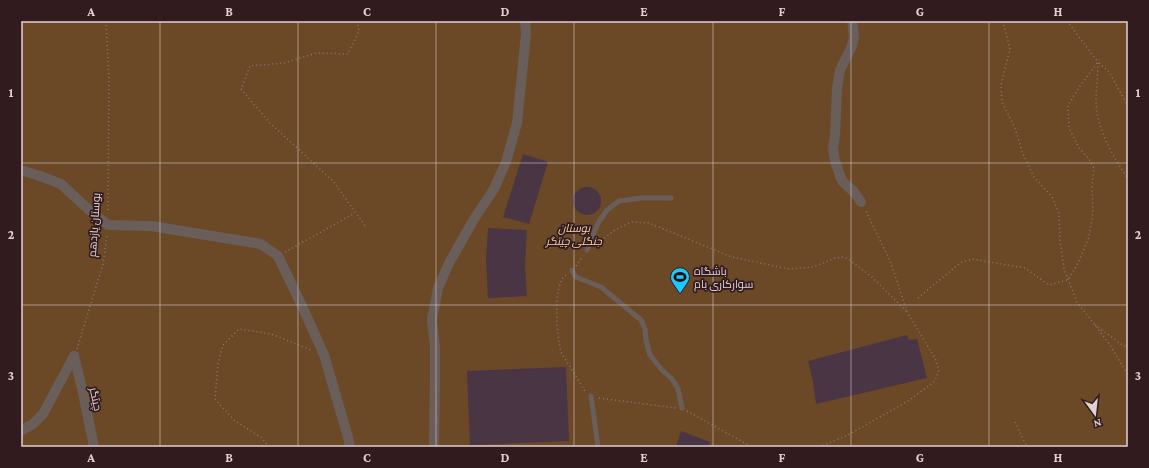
<svg xmlns="http://www.w3.org/2000/svg" width="1149" height="468" viewBox="0 0 1149 468" font-family="'Crimson Pro',Cairo,serif">
  <rect width="100%" height="100%" fill="#3c2529"/>
  <rect fill="#6b4927" x="21" y="21" width="1107" height="426"/>
  <g fill="#493543">
    <polygon points="523,154 548,162 529,224 503,217"/>
    <circle cx="587" cy="201" r="14"/>
    <polygon points="488,228 527,230 525,266 527,296 488,298 486,259"/>
    <polygon points="907,335 909,340 917,339 927,378 816,404 813,382 808,361"/>
    <polygon points="566,367 569,441 470,445 467,371"/>
    <polygon points="681,431 710,442 708,447 676,447"/>
  </g>
  <g fill="none" stroke-linecap="round" stroke-linejoin="round">
    <g stroke="#8b777a" stroke-width="1.5" stroke-dasharray="1 3" stroke-linecap="butt">
      <polyline points="106,21 109,80 108,213"/>
      <polyline points="357,21 359,31 348,54 317,53 284,63 250,66 241,89 270,123 333,181 366,227"/>
      <polyline points="1003,21 1010,49 1001,85 1002,102 1015,128 1023,154 1034,177 1052,197 1059,213 1060,240 1064,269 1077,302 1091,320 1110,345 1128,375"/>
      <path d="M1067 21 1098 62C1098 75 1096 89 1096 102 1097 130 1113 156 1128 179"/>
      <polyline points="598,243 615,230 631,222 649,223 732,257 789,269 813,267 835,258 843,257 848,259 872,277 907,312"/>
      <polyline points="285,252 355,213"/>
      <polyline points="576,266 583,256"/>
      <path d="M566 275C552 284 557 336 561 352L586 393"/>
      <polyline points="918,298 960,263 972,259 1025,268 1049,285 1068,280 1079,261 1089,237 1093,212 1092,185 1094,168 1089,159 1079,148 1069,128 1068,105 1080,86 1098,62 1109,72 1128,106"/>
      <polyline points="1095,325 1121,344 1128,348"/>
      <polyline points="77,349 103,264 107,235"/>
      <polyline points="599,398 676,408"/>
      <polyline points="687,411 752,447"/>
      <polyline points="1015,422 1027,447"/>
      <polyline points="269,447 262,438 234,420 215,399 218,364 223,345 239,329 271,334 311,350"/>
      <polyline points="819,447 848,435 908,401 935,381 939,370 935,358 907,312 891,263 865,209"/>
    </g>
    <g stroke="#6a5e5b" stroke-width="5">
      <polyline points="587,250 598,223 607,210 619,201 641,198 671,198"/>
      <polyline points="572,270 576,277 601,287 641,320 645,329 646,340 650,355 662,370 671,378 674,382 678,389 682,408"/>
      <polyline points="591,396 598,447"/>
    </g>
    <g stroke="#6a5e5b" stroke-width="10">
      <polyline points="74,356 83,393 94,447"/>
      <polyline points="21,431 33,424 43,414 74,356"/>
    </g>
    <g stroke="#6a5e5b" stroke-width="10">
      <polyline points="852,21 853,27 854,38 851,48 840,70 837,88 835,135 833,149 835,161 842,181 854,192 861,202"/>
      <polyline points="21,171 24,171 40,176 61,184 89,210 108,225 151,226 261,244 278,256 302,306 324,355 348,437 350,447"/>
      <polyline points="434,447 435,377 435,347 432,320 438,288 449,263 474,219 494,189 506,162 517,123 526,34 525,21"/>
    </g>
  </g>
  <path fill="none" stroke="#e1d1d3" stroke-width="1" stroke-opacity="0.55" d="M160 21V447M298 21V447M436 21V447M574 21V447M713 21V447M851 21V447M989 21V447M21 163H1128M21 305H1128"/>
  <defs>
    <symbol id="stadium-pin" viewBox="-11 -11 22 30"><path d="M0 17L-7.5 6A9.5 9.5 0 1 1 7.5 6Z" fill="#1bcafc" stroke="#311b1f"/><path d="M0-5a6.5 5 0 1 0 0 10a6.5 5 0 1 0 0-10ZM-3.5-1.8h7v3.6h-7Z" fill="#111"/></symbol>
  </defs>
  <g fill-rule="evenodd">
    <use href="#stadium-pin" x="669" y="266" width="22" height="30"/>
  </g>
  <g text-anchor="middle" stroke-width="3.5" stroke-linejoin="round" paint-order="stroke">
    <g font-size="11" fill="#e1d1d3" stroke="#311b1f">
      <text transform="translate(94 225) rotate(-86)" y="4">بوستان یازدهم</text>
      <text transform="translate(96 399) rotate(78)" y="4">چیتگر</text>
    </g>
    <g font-size="11" font-style="italic" fill="#f9d1ab" stroke="#311b1f">
      <text x="574" y="232">بوستان<tspan x="574" dy="13">جنگلی چیتگر</tspan></text>
    </g>
    <g font-size="11" fill="#e1d1d3" stroke="#311b1f" text-anchor="start">
      <text x="694" y="275">باشگاه<tspan x="694" dy="13">سوارکاری بام</tspan></text>
    </g>
  </g>
  <rect width="1149" height="468" fill="none" stroke="#311b1f" stroke-width="44"/>
  <g transform="translate(1095 414) rotate(165)" stroke="#311b1f" stroke-width="3" paint-order="stroke">
  <path d="M0-3L7 15L0 10L-7 15Z" fill="#e1d1d3"/>
  <text y="-6" font-size="11" font-weight="bold" text-anchor="middle" fill="#e1d1d3">N</text>
  </g>
  <rect x="22" y="22" width="1105" height="424" fill="none" stroke="#e1d1d3" stroke-width="1.5"/>
  <g font-size="13" text-anchor="middle" font-weight="bold" fill="#e1d1d3">
    <text x="91" y="16">A</text>
    <text x="229" y="16">B</text>
    <text x="367" y="16">C</text>
    <text x="505" y="16">D</text>
    <text x="644" y="16">E</text>
    <text x="782" y="16">F</text>
    <text x="920" y="16">G</text>
    <text x="1058" y="16">H</text>
    <text x="11" y="97">1</text>
    <text x="1138" y="97">1</text>
    <text x="11" y="239">2</text>
    <text x="1138" y="239">2</text>
    <text x="11" y="380">3</text>
    <text x="1138" y="380">3</text>
    <text x="91" y="462">A</text>
    <text x="229" y="462">B</text>
    <text x="367" y="462">C</text>
    <text x="505" y="462">D</text>
    <text x="644" y="462">E</text>
    <text x="782" y="462">F</text>
    <text x="920" y="462">G</text>
    <text x="1058" y="462">H</text>
  </g>
</svg>
